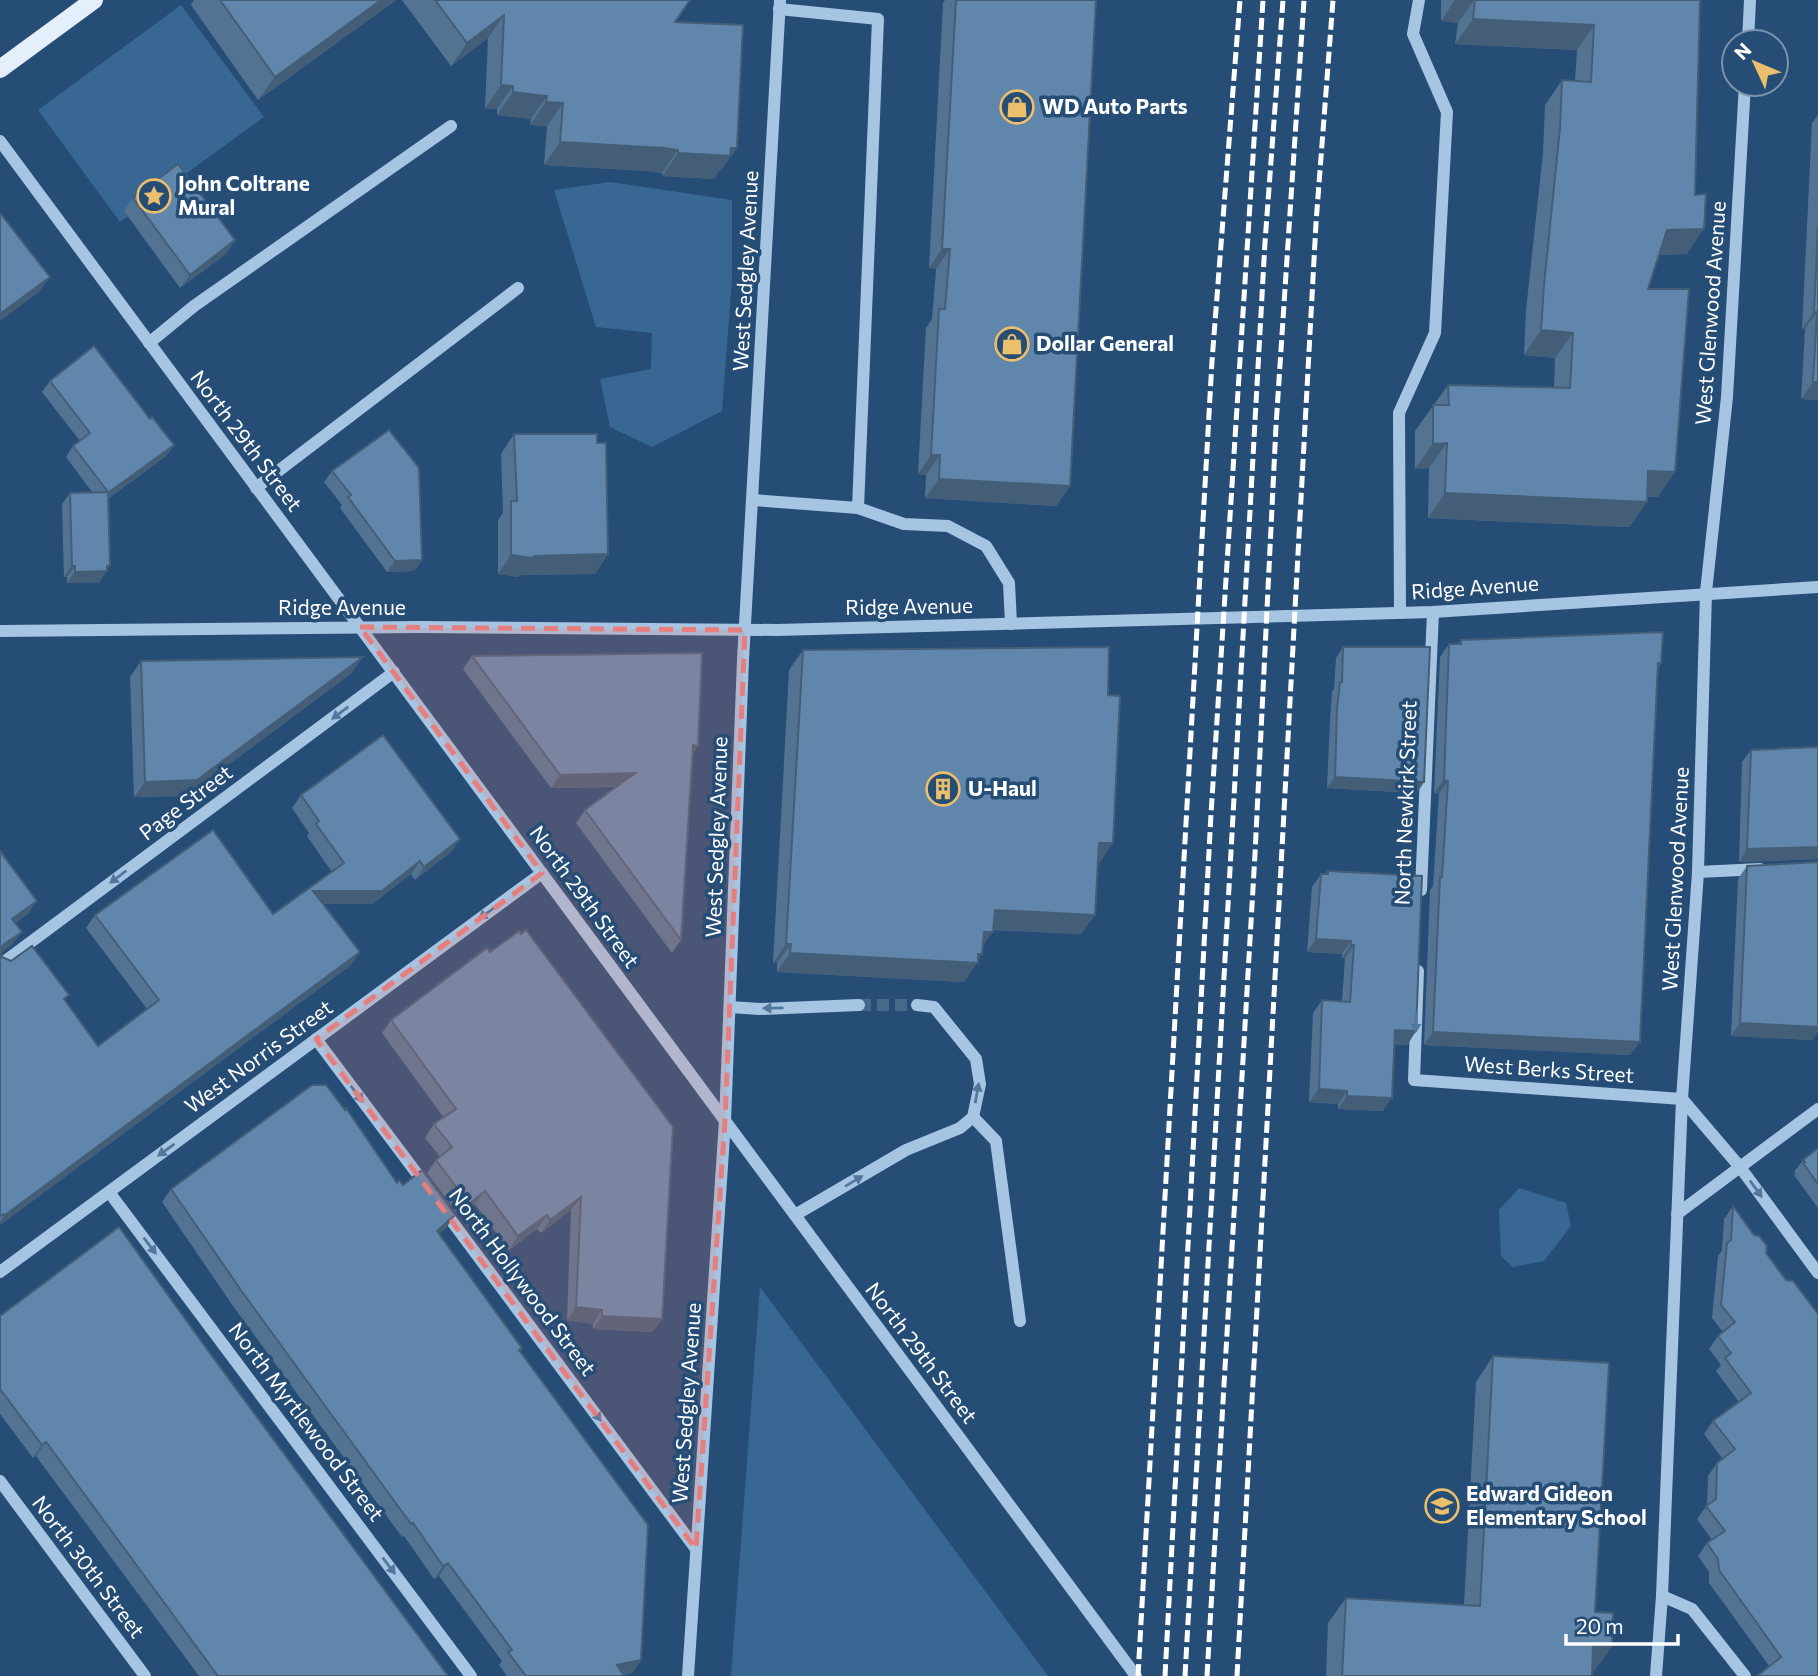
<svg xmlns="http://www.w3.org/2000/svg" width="1818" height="1676" viewBox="0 0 1818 1676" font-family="Commissioner,sans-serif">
  <rect width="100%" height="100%" fill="#254d76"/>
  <g fill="#396794">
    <polygon points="181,5 264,117 120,222 38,110"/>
    <polygon points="610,182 732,200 732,279 722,411 652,447 610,427 600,379 651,369 652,333 596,327 554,190"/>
    <polygon points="1519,1188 1566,1203 1571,1226 1544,1261 1513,1267 1501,1256 1499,1210"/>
    <polygon points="760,1287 1048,1676 731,1676"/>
  </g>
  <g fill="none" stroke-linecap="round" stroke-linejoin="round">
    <polyline stroke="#46688b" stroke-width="12" stroke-dasharray="12 6" stroke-linecap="butt" points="859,1005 917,1005"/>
    <g stroke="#a6c5e2" stroke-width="12">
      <polyline points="1748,42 1750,0"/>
      <polyline points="0,141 1136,1676"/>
      <polyline points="149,343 194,306 451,126"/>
      <polyline points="256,488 518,288"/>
      <polyline points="753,500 858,508 878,19 779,9"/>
      <polyline points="858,508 904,524 948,526 986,546 1009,583 1011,624"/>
      <polyline points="1400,612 1399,413 1435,333 1447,112 1413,34 1419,0"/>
      <polyline points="0,631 419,627 777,630 1433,612 1818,587"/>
      <polyline points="1698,872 1760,869"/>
      <polyline points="1421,890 1433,612"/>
      <polyline points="0,965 394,672"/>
      <polyline points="1418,971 1414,1080 1682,1099 1740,1167 1818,1273"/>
      <polyline points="730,1007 760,1009 859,1005"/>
      <polyline points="316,1039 427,1187"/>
      <polyline points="973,1117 996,1141 1020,1321"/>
      <polyline points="109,1192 471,1676"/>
      <polyline points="442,1208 696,1549"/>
      <polyline points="1677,1214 1818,1109"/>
      <polyline points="795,1215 906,1150 960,1128 973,1117 980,1084 976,1059 934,1007 917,1005"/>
      <polyline points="0,1272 542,873"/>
      <polyline points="0,1481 145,1676"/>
      <polyline points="1662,1596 1692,1609 1745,1676"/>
      <polyline points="688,1676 725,1121 743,660 780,0"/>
      <polyline points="1656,1676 1662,1596 1682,1099 1698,872 1706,592 1727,397 1745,84"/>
    </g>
    <polyline stroke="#e5effc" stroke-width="18" points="0,69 94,0"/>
    <g stroke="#fff" stroke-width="5" stroke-dasharray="12 5" stroke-linecap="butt">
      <polyline points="1138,1676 1212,361 1240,0"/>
      <polyline points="1165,1676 1211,814 1263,0"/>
      <polyline points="1185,1676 1265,242 1283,0"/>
      <polyline points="1207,1676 1255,854 1276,426 1304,0"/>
      <polyline points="1237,1676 1316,223 1333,0"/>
    </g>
  </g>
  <g fill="#537393">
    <polygon points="194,0 396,0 258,100 191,5"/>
    <polygon points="402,0 691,0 675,22 721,171 719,171 714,179 662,176 662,173 648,171 544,165 547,126 530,125 531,119 497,115 497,109 485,108 488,38 451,66"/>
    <polygon points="945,0 1096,0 1070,486 1056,506 925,498 926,475 918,474 926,328 932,319 936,269 929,268 943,3"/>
    <polygon points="1441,0 1700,0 1687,254 1659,255 1648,289 1658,497 1647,497 1647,502 1629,527 1428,518 1429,468 1415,469 1415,431 1448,385 1554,388 1555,358 1524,355 1526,310 1543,153 1545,105 1562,80 1575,81 1577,50 1455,44 1458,23 1441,21"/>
    <polygon points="1818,115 1818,400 1801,399 1805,329 1802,329 1812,123"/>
    <polygon points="133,198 235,240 226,254 180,288 124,211"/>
    <polygon points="50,381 150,419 174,445 166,456 109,498 110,565 99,583 67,583 67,577 64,577 62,504 70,493 92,492 66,457 73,446 80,441 42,392"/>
    <polygon points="514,434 597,443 608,554 595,574 521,575 518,577 498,574 498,520 503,513 501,454"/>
    <polygon points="332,471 422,560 414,571 387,572 340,508 342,505 324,482"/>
    <polygon points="1461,640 1661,663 1658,668 1640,1042 1630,1055 1424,1045 1430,890 1433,886 1439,794 1434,793 1440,657 1449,644 1458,644"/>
    <polygon points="1343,647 1417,793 1327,788 1330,720 1332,692 1334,689 1336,658"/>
    <polygon points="803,650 1108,695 1100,863 1098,862 1095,915 1081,934 993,930 983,946 978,961 964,982 777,972 777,963 773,963 789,670"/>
    <polygon points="472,656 698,746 692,754 681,940 672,953 576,823 585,810 617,787 551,788 463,669"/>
    <polygon points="141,661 352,673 186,796 134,797 130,677"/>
    <polygon points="1751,750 1818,859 1739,862 1742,762"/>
    <polygon points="301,795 460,839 451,852 415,880 411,874 372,904 323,904 351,965 0,1225 0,851 28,914 15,923 12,945 1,953 2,957 65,1000 98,1046 147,1009 86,928 95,915 273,914 332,872 307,836 309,833 292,808"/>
    <polygon points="1818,862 1818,1031 1812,1040 1731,1036 1738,879 1747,866"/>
    <polygon points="1328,871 1416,1031 1407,1045 1394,1044 1383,1111 1338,1109 1338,1104 1309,1102 1313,1013 1322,1000 1342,1001 1345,958 1342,958 1342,954 1307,952 1312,887 1321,874 1326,874"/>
    <polygon points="487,948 662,1319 652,1332 593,1329 593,1324 567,1320 571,1210 541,1233 537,1229 509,1250 475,1204 460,1217 427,1173 436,1160 440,1157 425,1138 434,1124 444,1118 382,1033 391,1020"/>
    <polygon points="1818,1148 1818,1208 1794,1175 1796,1173 1794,1172 1803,1160"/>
    <polygon points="403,1185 455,1215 446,1228 439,1234 522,1348 520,1351 641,1660 632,1673 623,1675 624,1676 507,1676 499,1665 502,1661 439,1576 434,1579 404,1536 402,1537 233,1306 162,1202 171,1189"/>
    <polygon points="1733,1206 1766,1253 1818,1676 1770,1667 1709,1583 1709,1572 1698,1556 1707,1543 1712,1540 1697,1519 1707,1505 1708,1476 1717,1463 1722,1458 1704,1434 1713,1421 1739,1402 1716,1371 1721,1365 1709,1349 1718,1336 1723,1332 1712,1318 1718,1256 1722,1250 1724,1219"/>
    <polygon points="0,1316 209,1352 448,1676 199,1676 36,1456 33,1458 0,1414"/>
    <polygon points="1493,1356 1595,1612 1612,1646 1594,1671 1592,1671 1592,1676 1326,1676 1328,1623 1346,1598 1464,1605 1476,1382"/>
  </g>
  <g fill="#445e78">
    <polygon points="381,0 396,0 258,100 275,77"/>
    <polygon points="1455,0 1474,0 1458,23 1441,21"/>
    <polygon points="504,15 488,38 451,66 467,43"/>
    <polygon points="1473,19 1594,25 1577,50 1455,44"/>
    <polygon points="501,85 513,86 497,109 485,108"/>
    <polygon points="513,92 547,96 531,119 497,115"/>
    <polygon points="546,102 563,103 547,126 530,125"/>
    <polygon points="560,142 664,148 678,150 662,173 648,171 544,165"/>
    <polygon points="731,148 737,148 721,171 719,171 714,179 662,176 678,153"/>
    <polygon points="1704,229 1687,254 1649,255 1667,230"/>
    <polygon points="235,240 226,254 180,288 190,275"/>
    <polygon points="942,249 950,249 936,269 929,268"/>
    <polygon points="50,277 39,292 0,321 0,314"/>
    <polygon points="1814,312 1817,312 1805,329 1802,329"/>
    <polygon points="1541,330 1573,333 1555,358 1524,355"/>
    <polygon points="1813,382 1818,382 1818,400 1801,399"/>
    <polygon points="1447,443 1429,468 1415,469 1433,444"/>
    <polygon points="174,445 166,456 100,504 108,493"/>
    <polygon points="931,455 940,455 926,475 918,474"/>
    <polygon points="1648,471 1675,472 1658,497 1630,496"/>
    <polygon points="939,479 1070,486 1056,506 925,498"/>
    <polygon points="1445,493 1647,502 1629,527 1428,518"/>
    <polygon points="608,554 595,574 521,575 518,577 498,574 511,555 535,556"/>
    <polygon points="422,560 414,571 387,572 395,561"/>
    <polygon points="110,565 99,583 67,583 75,572"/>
    <polygon points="72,566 75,566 67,577 64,577"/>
    <polygon points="363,657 352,673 186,796 134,797 145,782"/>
    <polygon points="693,745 698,746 689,759"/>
    <polygon points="635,773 626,786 551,788 560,775"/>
    <polygon points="1335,777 1424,782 1417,793 1327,788"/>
    <polygon points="1444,780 1448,781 1439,794 1434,793"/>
    <polygon points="460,839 451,852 415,880 424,867"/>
    <polygon points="1099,843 1113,843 1100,863 1086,862"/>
    <polygon points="1818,847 1818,859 1739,862 1747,849"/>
    <polygon points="420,861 411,874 372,904 304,904 313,891"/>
    <polygon points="37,901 28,914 3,932 12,919"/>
    <polygon points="995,910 1095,915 1081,934 981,929"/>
    <polygon points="22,932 12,945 0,954 0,950 3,945"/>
    <polygon points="984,932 993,932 979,951"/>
    <polygon points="1316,939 1351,941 1342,954 1307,952"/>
    <polygon points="786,944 791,944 777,963 773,963"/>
    <polygon points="1351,945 1354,945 1345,958 1342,958"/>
    <polygon points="360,952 351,965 0,1225 0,1222 5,1215"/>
    <polygon points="790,953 978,954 982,954 964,982 777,972"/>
    <polygon points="1740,1023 1818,1027 1818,1031 1812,1040 1731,1036"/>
    <polygon points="1395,1030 1416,1031 1407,1045 1386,1044"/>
    <polygon points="1433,1032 1640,1042 1630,1055 1424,1045"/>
    <polygon points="1319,1089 1347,1091 1338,1104 1309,1102"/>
    <polygon points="1347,1096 1392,1098 1383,1111 1338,1109"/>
    <polygon points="485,1191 475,1204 460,1217 469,1204"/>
    <polygon points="581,1197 571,1210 541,1233 550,1220"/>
    <polygon points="455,1215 446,1228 427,1244 437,1231"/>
    <polygon points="547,1215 537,1229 509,1250 518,1236"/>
    <polygon points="576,1307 602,1310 593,1324 567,1320"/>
    <polygon points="602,1316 662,1319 652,1332 593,1329"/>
    <polygon points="46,1442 36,1456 33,1458 42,1445"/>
    <polygon points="448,1563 439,1576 434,1579 443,1566"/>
    <polygon points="1593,1645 1612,1646 1594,1671 1576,1670"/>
    <polygon points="641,1660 632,1673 618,1676 617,1665"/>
  </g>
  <g fill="#6186ab" stroke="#445e78" stroke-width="2">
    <polygon points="220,0 381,0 275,77"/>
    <polygon points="435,0 690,0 675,22 743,25 737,148 731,148 730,156 678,153 678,150 664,148 560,142 563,103 546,102 547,96 513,92 513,86 501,85 504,15 467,43"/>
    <polygon points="956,0 1096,0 1070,486 939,479 940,455 931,455 939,309 945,309 950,249 942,249"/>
    <polygon points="1475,0 1700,0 1695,195 1706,194 1704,229 1667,230 1648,289 1689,289 1675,472 1648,471 1647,502 1445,493 1447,443 1433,444 1433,405 1449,405 1448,385 1570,388 1573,333 1541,330 1544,285 1560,128 1562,80 1591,82 1594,25 1473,19"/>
    <polygon points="178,164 235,240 190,275 133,198"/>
    <polygon points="0,213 50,277 0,314"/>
    <polygon points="1818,226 1818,382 1813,382 1817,312 1814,312"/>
    <polygon points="94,346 150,419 152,417 174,445 108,493 110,565 107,566 107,571 75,572 75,566 72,566 70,493 108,492 73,446 90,433 50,381"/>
    <polygon points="389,430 419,468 422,560 395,561 348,497 351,495 332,471"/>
    <polygon points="514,434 597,434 597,443 606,443 608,554 535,556 532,558 511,555 511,501 517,501"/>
    <polygon points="1663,632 1661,663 1658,663 1640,1042 1433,1032 1440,877 1442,877 1448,781 1444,780 1449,644 1461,644 1461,640"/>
    <polygon points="1109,647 1108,695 1120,696 1113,843 1099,843 1095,915 995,910 993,932 984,932 982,954 978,954 978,963 790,953 791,944 786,944 803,650"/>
    <polygon points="1343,647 1430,647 1424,782 1335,777 1337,709 1340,682 1342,682"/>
    <polygon points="702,653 698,746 693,745 681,940 585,810 635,773 560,775 472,656"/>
    <polygon points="363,657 197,780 145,782 141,661"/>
    <polygon points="383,735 460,839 424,867 420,861 382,891 313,891 360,952 24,1201 5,1215 4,1214 0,1216 0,851 37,901 12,919 22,932 3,945 1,949 2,957 11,961 32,946 69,995 64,999 98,1046 159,1000 95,915 213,830 273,914 344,863 316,824 319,821 301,795"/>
    <polygon points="1818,747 1818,847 1747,849 1751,750"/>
    <polygon points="1818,862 1818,1027 1740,1023 1747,866"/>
    <polygon points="1328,871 1422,876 1416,1031 1395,1030 1392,1098 1347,1096 1347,1091 1319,1089 1322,1000 1350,1002 1354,945 1351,945 1351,941 1316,939 1321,874 1328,874"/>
    <polygon points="526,930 673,1127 662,1319 602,1316 602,1310 576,1307 581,1197 550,1220 547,1215 518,1236 485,1191 469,1204 436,1160 452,1147 434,1124 456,1109 391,1020 487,948 490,952 519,931 521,934"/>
    <polygon points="312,1085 326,1085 345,1110 346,1108 397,1183 399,1180 403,1185 422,1170 455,1215 437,1231 522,1348 519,1350 648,1525 641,1660 617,1665 624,1676 526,1676 508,1652 512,1650 448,1563 443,1566 413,1523 411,1524 243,1293 171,1189"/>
    <polygon points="1818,1148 1818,1184 1803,1163 1805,1162 1803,1160"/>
    <polygon points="1733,1206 1754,1235 1759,1236 1767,1246 1766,1253 1786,1280 1793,1281 1818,1314 1818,1676 1757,1676 1781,1657 1719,1570 1718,1559 1707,1543 1725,1531 1706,1506 1716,1499 1717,1463 1735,1449 1713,1421 1751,1393 1725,1358 1731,1353 1718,1336 1735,1322 1721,1305 1727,1243 1731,1240"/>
    <polygon points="119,1227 209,1352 448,1676 218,1676 46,1442 42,1445 0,1389 0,1316"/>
    <polygon points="1493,1356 1609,1363 1595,1612 1613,1613 1612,1646 1593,1645 1592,1676 1342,1676 1346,1598 1480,1606"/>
  </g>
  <defs><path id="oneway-solid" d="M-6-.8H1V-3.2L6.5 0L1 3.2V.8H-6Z" transform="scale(1.75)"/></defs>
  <g fill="#52779c">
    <use href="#oneway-solid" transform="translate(340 713) rotate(143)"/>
    <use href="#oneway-solid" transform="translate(118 877) rotate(143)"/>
    <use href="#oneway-solid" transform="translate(487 913) rotate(144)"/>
    <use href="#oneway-solid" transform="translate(773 1008) rotate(179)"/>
    <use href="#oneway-solid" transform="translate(1416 1022) rotate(92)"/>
    <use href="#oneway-solid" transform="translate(977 1093) rotate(-80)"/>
    <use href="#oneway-solid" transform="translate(357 1094) rotate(53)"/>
    <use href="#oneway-solid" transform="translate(166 1150) rotate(144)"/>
    <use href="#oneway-solid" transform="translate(854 1181) rotate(-31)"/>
    <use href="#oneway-solid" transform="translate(1756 1189) rotate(54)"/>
    <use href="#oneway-solid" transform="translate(150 1246) rotate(53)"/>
    <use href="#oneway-solid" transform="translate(595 1413) rotate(53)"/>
    <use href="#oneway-solid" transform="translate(389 1566) rotate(53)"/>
  </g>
  <path fill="#e67e7e" fill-opacity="0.2" stroke="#e67e7e" stroke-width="5" stroke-dasharray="14 9" stroke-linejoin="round" d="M360 627 745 630 725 1121 696 1549 316 1039 542 873Z"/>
  <defs>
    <symbol id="shop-ring" viewBox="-11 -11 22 22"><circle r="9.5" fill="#254d76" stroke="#ebbf6b" stroke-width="1.5"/><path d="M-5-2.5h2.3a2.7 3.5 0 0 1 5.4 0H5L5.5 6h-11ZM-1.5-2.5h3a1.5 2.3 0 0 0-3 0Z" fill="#ebbf6b"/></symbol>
    <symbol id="sight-ring" viewBox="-11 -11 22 22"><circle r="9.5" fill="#254d76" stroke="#ebbf6b" stroke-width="1.5"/><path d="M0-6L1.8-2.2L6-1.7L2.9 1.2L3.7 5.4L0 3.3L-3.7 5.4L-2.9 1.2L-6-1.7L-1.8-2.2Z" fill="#ebbf6b"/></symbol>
    <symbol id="building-ring" viewBox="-11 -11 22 22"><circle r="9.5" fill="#254d76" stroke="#ebbf6b" stroke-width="1.5"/><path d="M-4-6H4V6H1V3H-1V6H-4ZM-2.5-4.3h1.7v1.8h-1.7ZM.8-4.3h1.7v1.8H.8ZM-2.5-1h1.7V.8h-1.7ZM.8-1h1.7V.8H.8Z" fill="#ebbf6b"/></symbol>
    <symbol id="school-ring" viewBox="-11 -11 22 22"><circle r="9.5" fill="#254d76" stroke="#ebbf6b" stroke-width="1.5"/><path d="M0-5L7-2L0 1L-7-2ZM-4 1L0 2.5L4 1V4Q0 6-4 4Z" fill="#ebbf6b"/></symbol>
  </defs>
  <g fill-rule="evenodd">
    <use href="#shop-ring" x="998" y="88" width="38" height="38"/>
    <use href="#sight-ring" x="135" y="177" width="38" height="38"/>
    <use href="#shop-ring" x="993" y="325" width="38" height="38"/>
    <use href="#building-ring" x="924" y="770" width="38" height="38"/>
    <use href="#school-ring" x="1423" y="1487" width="38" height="38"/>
  </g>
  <g text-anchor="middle" stroke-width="7" stroke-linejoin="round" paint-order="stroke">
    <g font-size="21" font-weight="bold" fill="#fff" stroke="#254d76" text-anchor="start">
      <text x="1042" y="114">WD Auto Parts</text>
      <text x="178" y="191">John Coltrane<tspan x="178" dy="24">Mural</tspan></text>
      <text x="1036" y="351">Dollar General</text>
      <text x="968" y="796">U-Haul</text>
      <text x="1466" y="1501">Edward Gideon<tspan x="1466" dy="24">Elementary School</tspan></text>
    </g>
    <g font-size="21" fill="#fff" stroke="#254d76">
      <text transform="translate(746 271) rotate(-87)" y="7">West Sedgley Avenue</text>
      <text transform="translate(1711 313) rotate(-86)" y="7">West Glenwood Avenue</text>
      <text transform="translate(246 441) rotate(53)" y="7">North 29th Street</text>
      <text transform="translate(1475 588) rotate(-4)" y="7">Ridge Avenue</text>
      <text transform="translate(909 607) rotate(-1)" y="7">Ridge Avenue</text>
      <text x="342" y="615">Ridge Avenue</text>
      <text transform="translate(186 803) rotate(-37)" y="7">Page Street</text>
      <text transform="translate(1406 803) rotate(-88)" y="7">North Newkirk Street</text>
      <text transform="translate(717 837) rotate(-88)" y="7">West Sedgley Avenue</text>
      <text transform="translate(1676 879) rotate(-87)" y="7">West Glenwood Avenue</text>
      <text transform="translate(584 897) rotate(54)" y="7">North 29th Street</text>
      <text transform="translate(259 1057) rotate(-36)" y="7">West Norris Street</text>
      <text transform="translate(1549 1070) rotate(4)" y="7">West Berks Street</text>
      <text transform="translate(522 1282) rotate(53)" y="7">North Hollywood Street</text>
      <text transform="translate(921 1353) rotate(53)" y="7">North 29th Street</text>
      <text transform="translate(687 1403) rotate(-86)" y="7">West Sedgley Avenue</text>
      <text transform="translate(306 1422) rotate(53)" y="7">North Myrtlewood Street</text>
      <text transform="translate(88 1567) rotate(53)" y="7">North 30th Street</text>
    </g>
  </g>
  <g transform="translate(1755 63) rotate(314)"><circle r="33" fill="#254d76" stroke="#7c94ad" stroke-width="2"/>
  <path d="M0-5L12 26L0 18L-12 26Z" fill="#ebbf6b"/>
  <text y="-10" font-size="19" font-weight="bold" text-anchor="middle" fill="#ffffff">N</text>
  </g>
  <path d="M1566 1634v10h112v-10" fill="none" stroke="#ffffff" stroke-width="3.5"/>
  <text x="1576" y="1634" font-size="21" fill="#ffffff" stroke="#254d76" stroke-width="5" paint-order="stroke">20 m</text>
</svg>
